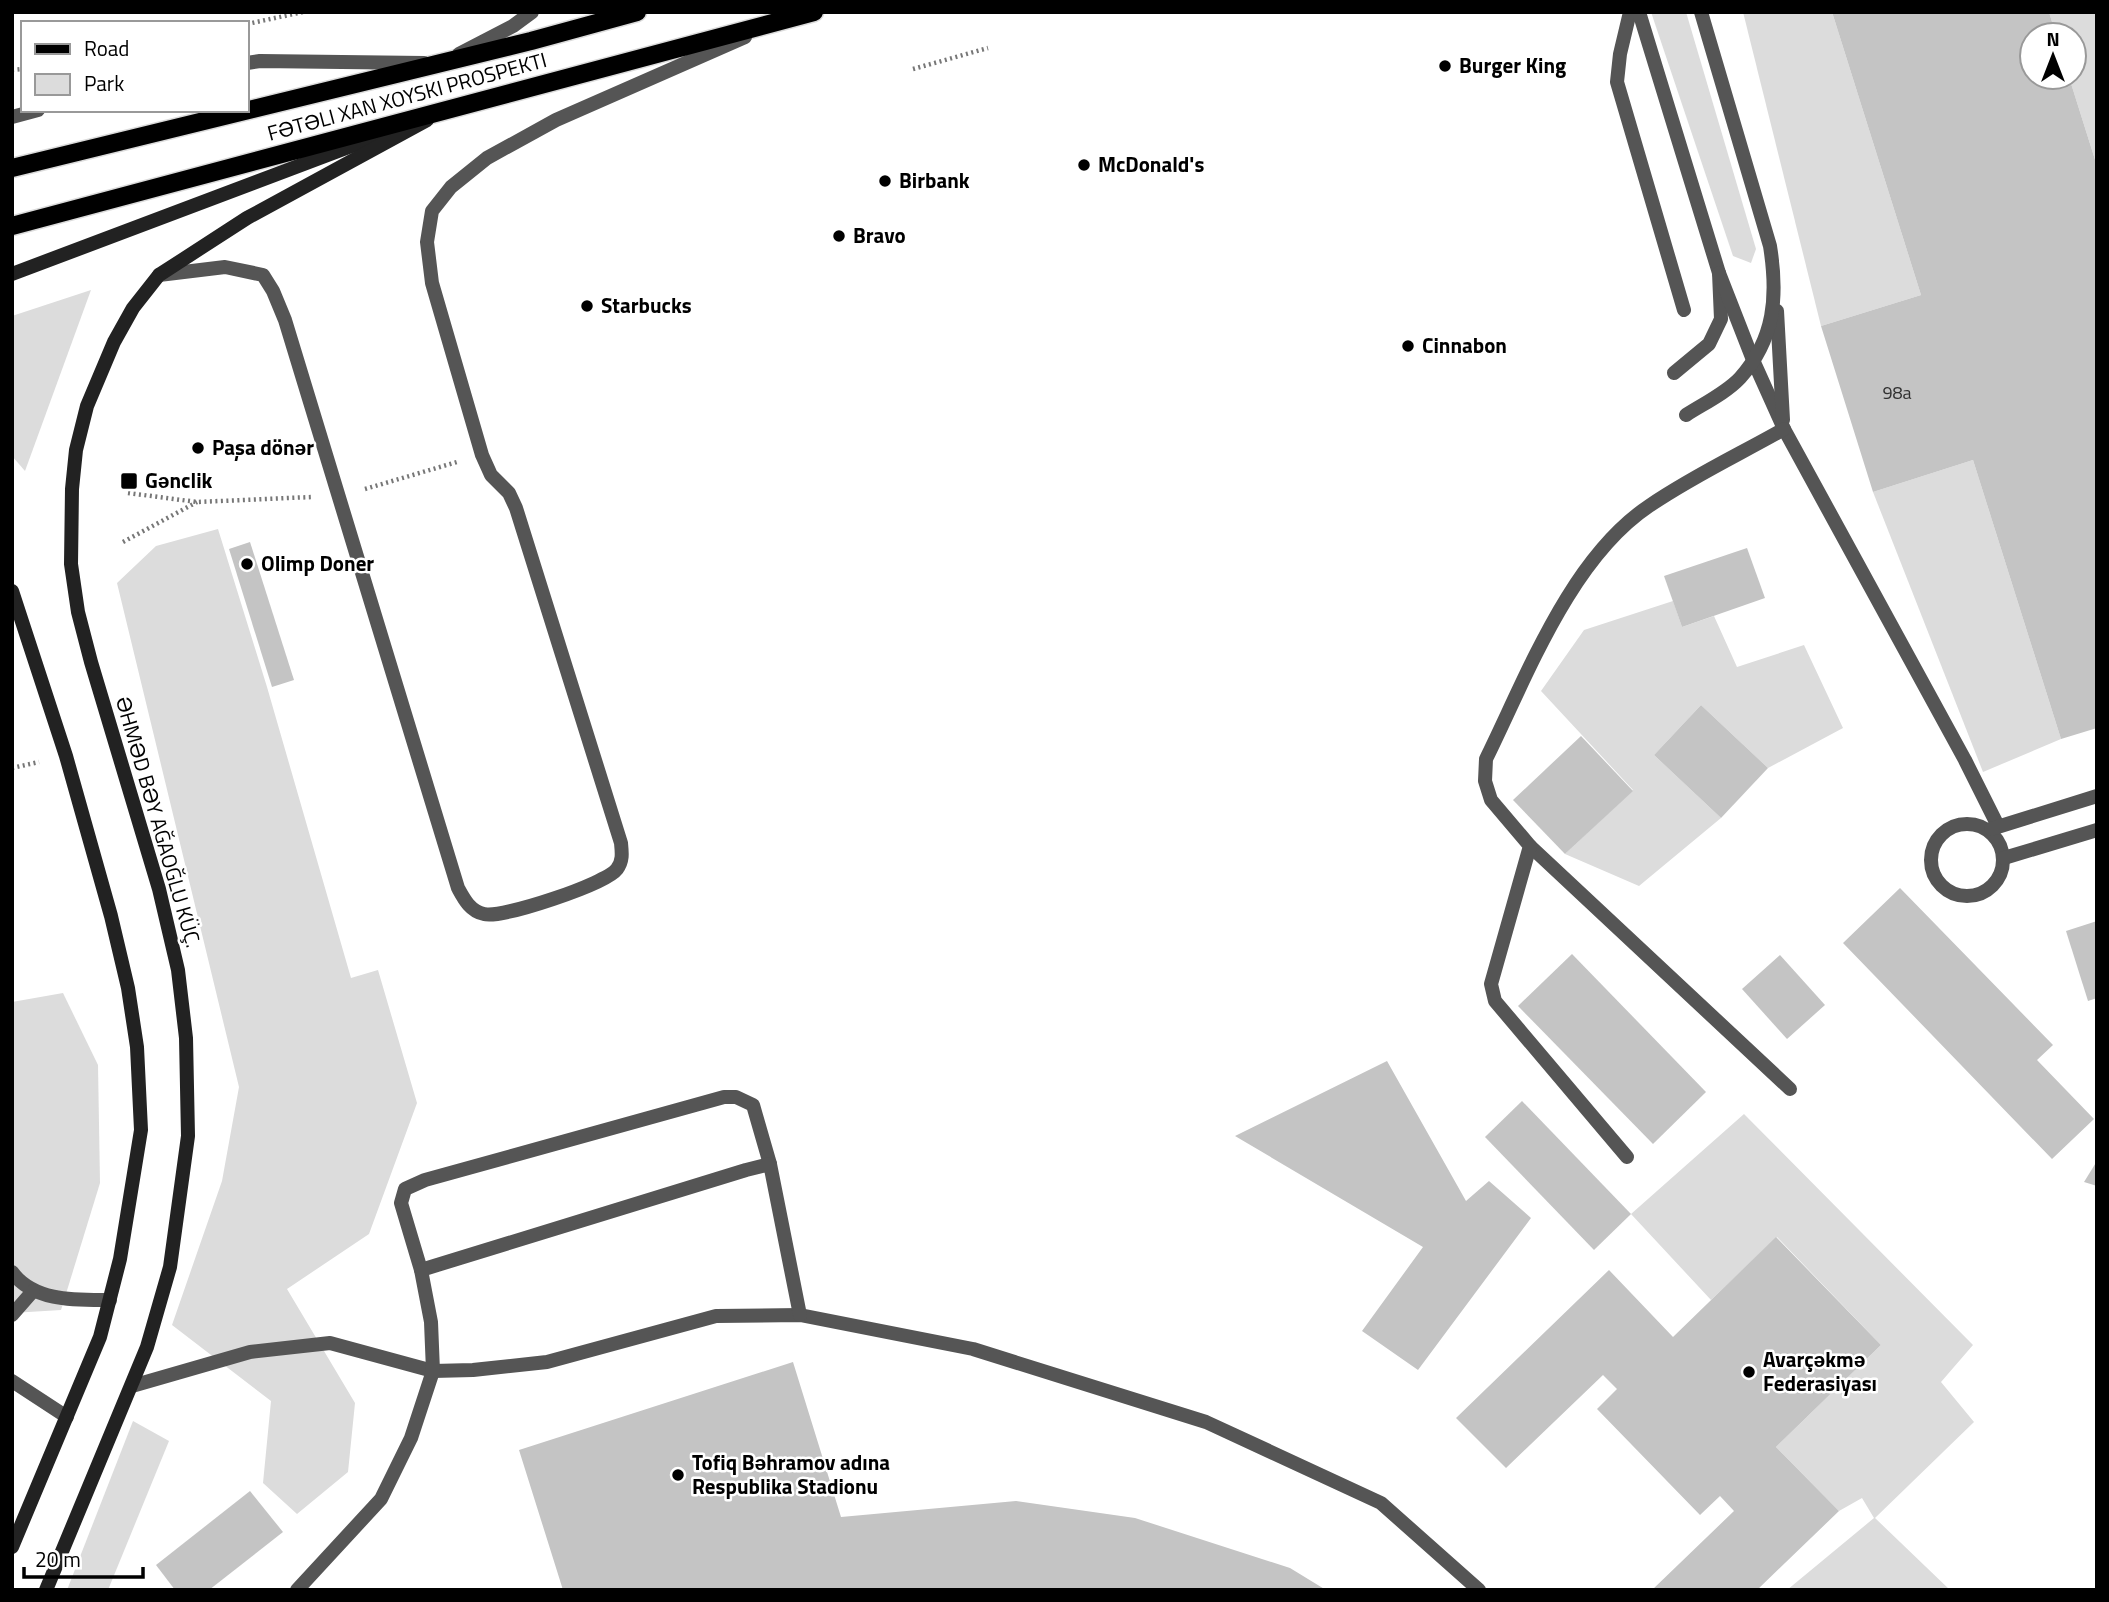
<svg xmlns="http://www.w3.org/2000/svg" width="2109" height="1602" viewBox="0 0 2109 1602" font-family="'Titillium Web',sans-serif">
  <rect width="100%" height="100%" fill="#fff"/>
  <g fill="#dcdcdc">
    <polygon points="1651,12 1686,12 1756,249 1751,263 1733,256"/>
    <polygon points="1743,12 1832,12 1921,295 1821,326"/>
    <polygon points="2049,12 2097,12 2097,166 2069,77 2074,77 2074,35 2056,35"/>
    <polygon points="91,290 25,471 12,456 12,316"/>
    <polygon points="1973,460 2061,739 1983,772 1873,492"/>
    <polygon points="218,529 267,687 351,978 378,970 417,1103 369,1234 287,1289 355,1403 348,1472 297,1514 263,1483 271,1401 172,1325 222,1181 239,1087 117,583 156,546"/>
    <polygon points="1673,601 1682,627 1714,616 1737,667 1804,645 1843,728 1768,768 1701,705 1654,755 1721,818 1639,886 1565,854 1633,790 1541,691 1584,630"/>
    <polygon points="63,993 98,1065 100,1183 61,1310 12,1313 12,1002"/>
    <polygon points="1744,1114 1973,1345 1941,1382 1974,1422 1875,1518 1950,1590 1787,1590 1874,1518 1862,1498 1839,1511 1776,1447 1881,1345 1777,1237 1711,1300 1631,1214"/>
    <polygon points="133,1421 169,1441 108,1590 67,1590"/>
  </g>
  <g fill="#c4c4c4">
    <polygon points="1832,12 2049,12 2056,35 2032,35 2032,77 2069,77 2097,166 2097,728 2061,739 1973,460 1873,492 1821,326 1921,295"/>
    <polygon points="250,542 294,680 272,687 229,549"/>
    <polygon points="1747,548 1765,598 1682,627 1664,576"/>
    <polygon points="1701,705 1768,768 1721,818 1654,755"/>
    <polygon points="1581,736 1633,791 1565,854 1513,800"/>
    <polygon points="1900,888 2053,1045 2037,1060 2094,1119 2052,1159 1843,943"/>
    <polygon points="2097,921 2097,998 2088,1001 2066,931"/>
    <polygon points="1572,954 1706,1092 1653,1144 1518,1006"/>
    <polygon points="1780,955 1825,1005 1787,1039 1742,989"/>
    <polygon points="1387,1061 1466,1201 1489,1181 1531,1218 1418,1370 1362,1331 1423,1247 1235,1136"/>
    <polygon points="1522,1101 1631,1214 1594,1250 1485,1137"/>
    <polygon points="2097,1161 2097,1186 2084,1182"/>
    <polygon points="1776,1237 1881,1345 1776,1447 1839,1511 1757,1590 1652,1590 1734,1511 1720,1496 1700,1515 1597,1409 1617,1389 1603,1375 1506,1468 1456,1418 1609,1270 1673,1337"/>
    <polygon points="793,1362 841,1517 1016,1501 1135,1518 1290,1568 1326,1590 563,1590 519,1450"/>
    <polygon points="250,1491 283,1532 209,1590 175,1590 156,1565"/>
  </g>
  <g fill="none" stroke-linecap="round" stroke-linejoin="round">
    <defs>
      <g id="primary">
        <polyline points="12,168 531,41 637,12"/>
        <polyline points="12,226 814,12"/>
      </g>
    </defs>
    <use href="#primary" stroke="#dbdbdb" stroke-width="21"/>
    <g stroke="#777" stroke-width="4.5" stroke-dasharray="2 3.5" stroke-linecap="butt">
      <polyline points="247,24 303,12"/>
      <polyline points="913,69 988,48"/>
      <polyline points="12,70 23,69"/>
      <polyline points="365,489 457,462"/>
      <polyline points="128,493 197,502 312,497"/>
      <polyline points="123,542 197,502"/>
      <polyline points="12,768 39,762"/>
    </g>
    <g stroke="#555" stroke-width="14">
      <polyline points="1630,12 1620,54 1617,82 1684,310"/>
      <polyline points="1639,12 1719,273 1721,319 1709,344 1674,373"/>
      <polyline points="459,54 513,26 532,12"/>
      <polyline points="247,63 260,61 424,63"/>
      <polyline points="12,117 38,110"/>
      <polyline points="1719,273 1753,360 1784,429 1965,760 1998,826"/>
      <path d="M159 275 225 267 263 275 273 291 285 320 458 888C464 899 470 911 484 914 501 919 606 884 617 869 623 861 622 853 621 843L516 508 509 493 491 475 482 455 432 283 427 242 432 211 451 187 487 158 556 120 745 37"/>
      <polyline points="1777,311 1783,420"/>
      <path d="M1686 415C1703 404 1726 393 1740 378 1775 339 1778 296 1770 246L1701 12"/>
      <circle cx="1967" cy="860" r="36"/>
      <polyline points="1991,829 2097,796"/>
      <polyline points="1530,846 1790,1089"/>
      <polyline points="2004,858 2097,830"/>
      <path d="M1627 1157 1495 1001 1491 984 1530 846 1491 800 1485 781 1486 759C1527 676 1570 559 1649 506 1691 477 1740 454 1784 429"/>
      <polyline points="421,1270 401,1203 405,1189 425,1180 724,1097 736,1097 753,1105 770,1164"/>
      <path d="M12 1272C34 1302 76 1300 110 1300"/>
      <polyline points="12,1315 33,1291"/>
      <polyline points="12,1381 67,1417"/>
      <polyline points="132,1386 250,1352 330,1343 433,1371 473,1370 547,1362 716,1316 800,1315 973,1349 1206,1422 1381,1503 1479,1590"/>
      <polyline points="297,1590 381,1499 411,1438 433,1371 431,1322 421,1270 746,1170 770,1164 800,1315"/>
    </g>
    <g stroke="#222" stroke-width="14">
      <polyline points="12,274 378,136"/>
      <polyline points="12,591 66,756 111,916 128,988 137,1047 141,1130 120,1259 100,1337 12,1547"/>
      <polyline points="46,1590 147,1347 170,1267 188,1136 186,1038 178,970 159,889 91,662 78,612 71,564 72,489 76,450 87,406 114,342 133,308 159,275 247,218 427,120"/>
    </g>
    <use href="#primary" stroke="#000" stroke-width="18"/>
  </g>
  <g fill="#000" stroke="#fff" stroke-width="2.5">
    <circle cx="1445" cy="66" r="7"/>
    <circle cx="1084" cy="165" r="7"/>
    <circle cx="885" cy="181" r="7"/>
    <circle cx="839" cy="236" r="7"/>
    <circle cx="587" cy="306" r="7"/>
    <circle cx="1408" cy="346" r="7"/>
    <circle cx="198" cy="448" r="7"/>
    <rect x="120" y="472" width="18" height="18" rx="3.5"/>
    <circle cx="247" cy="564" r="7"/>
    <circle cx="1749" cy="1372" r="7"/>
    <circle cx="678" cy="1475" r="7"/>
  </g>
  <g text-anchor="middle" stroke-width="5" stroke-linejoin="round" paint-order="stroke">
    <g font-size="18" fill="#313131">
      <text x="1897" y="399">98a</text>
    </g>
    <g font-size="21" font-weight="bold" fill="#000" stroke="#fff" text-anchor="start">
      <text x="1459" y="73">Burger King</text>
      <text x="1098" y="172">McDonald's</text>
      <text x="899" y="188">Birbank</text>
      <text x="853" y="243">Bravo</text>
      <text x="601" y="313">Starbucks</text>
      <text x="1422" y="353">Cinnabon</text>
      <text x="212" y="455">Paşa dönər</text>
      <text x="145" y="488">Gənclik</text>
      <text x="261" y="571">Olimp Doner</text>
      <text x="1763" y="1367">Avarçəkmə<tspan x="1763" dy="24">Federasiyası</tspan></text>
      <text x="692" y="1470">Tofiq Bəhramov adına<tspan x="692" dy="24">Respublika Stadionu</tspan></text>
    </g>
    <g font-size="21" fill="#000" stroke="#fff">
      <text transform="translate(407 97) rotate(-15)" y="7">FƏTƏLI XAN XOYSKI PROSPEKTI</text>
      <text transform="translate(158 822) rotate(74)" y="7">ƏHMƏD BƏY AĞAOĞLU KÜÇ.</text>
    </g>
  </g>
  <rect width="2109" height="1602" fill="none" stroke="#000000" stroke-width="28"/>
  <rect x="21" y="21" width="228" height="91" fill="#ffffff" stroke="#999999" stroke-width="2"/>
  <rect x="35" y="44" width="35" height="10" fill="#000000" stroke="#999999" stroke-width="2"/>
  <text x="84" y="56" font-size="21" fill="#000000">Road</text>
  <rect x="35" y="74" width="35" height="21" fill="#dcdcdc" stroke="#999999" stroke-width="2"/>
  <text x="84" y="91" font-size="21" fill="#000000">Park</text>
  <g transform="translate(2053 56)"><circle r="33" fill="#ffffff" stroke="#999999" stroke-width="2"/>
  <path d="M0-5L12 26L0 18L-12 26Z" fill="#000000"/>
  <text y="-10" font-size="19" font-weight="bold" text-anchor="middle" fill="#000000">N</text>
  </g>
  <path d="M24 1567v10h119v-10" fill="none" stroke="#000000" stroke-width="3.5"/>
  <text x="35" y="1567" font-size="21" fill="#000000" stroke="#ffffff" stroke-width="5" paint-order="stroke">20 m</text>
</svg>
